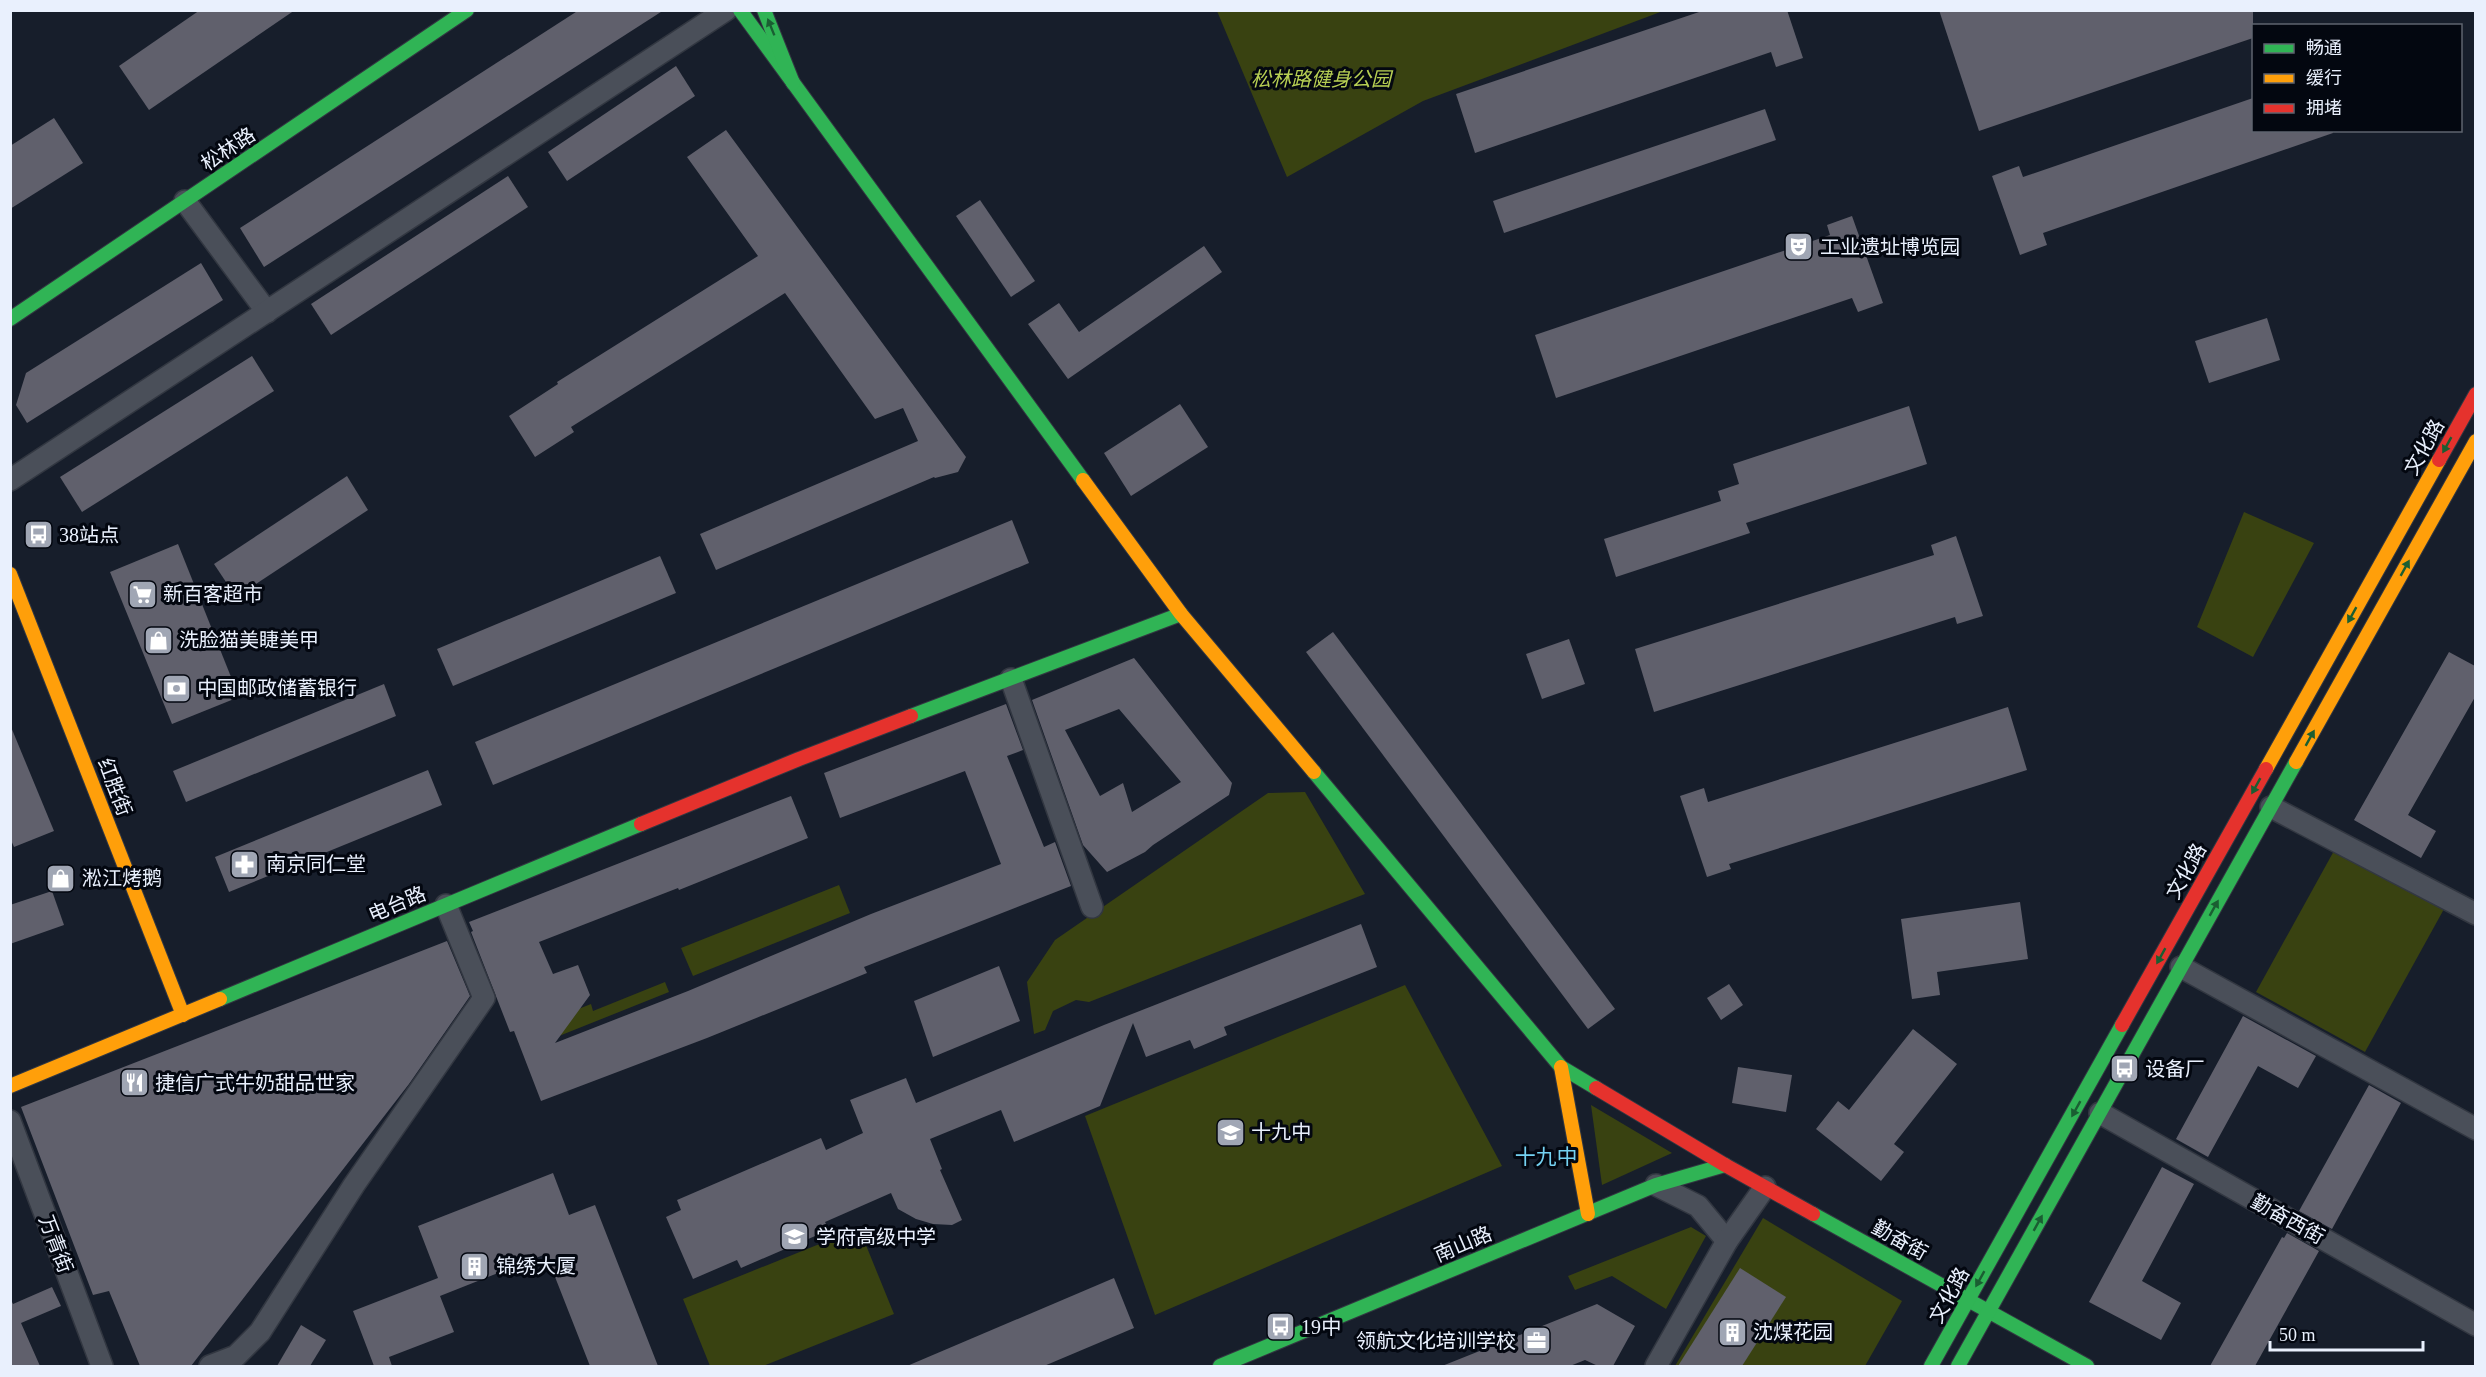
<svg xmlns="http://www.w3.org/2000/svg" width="2486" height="1377" viewBox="0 0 2486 1377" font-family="'Times New Roman','Noto Sans SC',serif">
  <rect width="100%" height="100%" fill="#171e2b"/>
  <g fill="#394211">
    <polygon points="1217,11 1663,11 1423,101 1287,177"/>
    <polygon points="2244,512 2314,543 2253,657 2197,627"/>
    <polygon points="1305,792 1365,894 1089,1002 1076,1000 1053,1011 1045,1030 1034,1034 1027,982 1055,940 1268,793"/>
    <polygon points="2335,849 2444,909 2365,1052 2256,992"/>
    <polygon points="839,885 850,913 693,976 681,948"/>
    <polygon points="665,982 669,992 559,1036 553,1019 591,1004 593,1011"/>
    <polygon points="1405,985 1502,1166 1155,1315 1085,1116"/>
    <polygon points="1591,1105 1672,1153 1602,1185"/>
    <polygon points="1763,1218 1902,1301 1865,1366 1675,1366"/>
    <polygon points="1691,1227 1706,1236 1666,1309 1612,1276 1575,1290 1568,1276"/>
    <polygon points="859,1228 894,1314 763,1366 710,1366 683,1299"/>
  </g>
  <g fill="#60606c" fill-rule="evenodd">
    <polygon points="200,10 295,10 149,110 119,66"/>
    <polygon points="579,10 664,10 264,267 240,228"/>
    <polygon points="1705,10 1787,10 1803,58 1776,67 1771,52 1475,153 1456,94"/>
    <polygon points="1939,10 2253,10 2253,38 1979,131"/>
    <polygon points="676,66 695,96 567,181 548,152"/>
    <polygon points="2253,98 2253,130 2332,130 2333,133 2043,233 2047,245 2020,255 1992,176 2019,166 2023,177"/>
    <polygon points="1765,109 1776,140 1504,233 1493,201"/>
    <polygon points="54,118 83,163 10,209 10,146"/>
    <polygon points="726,130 966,457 958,472 935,478 934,477 716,570 700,534 918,441 903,408 875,419 785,293 571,427 574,432 535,457 509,416 558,384 557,382 758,256 687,157"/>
    <polygon points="508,176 528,207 331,335 311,304"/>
    <polygon points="980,200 1035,281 1011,297 956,216"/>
    <polygon points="1852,216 1883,303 1858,312 1852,298 1556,398 1535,335 1830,235 1827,225"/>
    <polygon points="1204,246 1222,272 1068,379 1028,324 1059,303 1079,332"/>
    <polygon points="201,263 223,300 27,423 16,405 26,373"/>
    <polygon points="2267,318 2280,360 2209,383 2195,341"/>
    <polygon points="252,356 274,391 82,512 60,477"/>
    <polygon points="1180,404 1208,447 1131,496 1104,453"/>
    <polygon points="1909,406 1927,464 1746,523 1750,533 1616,577 1604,539 1721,501 1718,491 1739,484 1733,464"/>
    <polygon points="347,476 368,510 236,597 214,564"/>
    <polygon points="1012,520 1029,563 493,785 475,742"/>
    <polygon points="1956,536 1983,616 1957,624 1955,617 1654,712 1635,649 1934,555 1931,545"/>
    <polygon points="178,544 239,697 172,724 110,572"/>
    <polygon points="660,556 676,593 453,686 437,649"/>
    <polygon points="1333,632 1615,1009 1588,1029 1306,652"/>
    <polygon points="1569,639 1585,684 1542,699 1526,654"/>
    <polygon points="2449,652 2475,666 2475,697 2408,815 2436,831 2421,858 2354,820"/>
    <path d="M1134 658 1232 783 1229 795 1153 845 1145 852 1107 872 1083 845 1032 700ZM1119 709 1181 782 1132 812 1123 783 1100 796 1065 730Z"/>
    <polygon points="384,684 396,716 186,802 173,771"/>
    <polygon points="1006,704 1023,750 1007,756 1044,847 1055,842 1071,886 864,967 867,973 707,1038 541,1101 514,1031 510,1032 471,932 473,931 469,922 791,796 808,838 679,890 678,888 539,942 553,974 578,965 590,995 555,1043 688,991 871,914 1001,864 965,771 840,818 824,773"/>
    <polygon points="2008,707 2027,770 1729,864 1731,869 1707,877 1680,796 1704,788 1708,802"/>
    <polygon points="11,727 54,831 14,847 10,838"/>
    <polygon points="428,770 442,805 229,892 215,857"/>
    <polygon points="52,891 64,925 10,944 10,905"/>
    <polygon points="2020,902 2028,959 1937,972 1940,995 1912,999 1901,919"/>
    <polygon points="1361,924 1377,967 1224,1027 1227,1035 1194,1049 1190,1040 1146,1057 1133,1023 1100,1106 1014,1142 1001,1110 930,1139 942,1169 940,1170 962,1220 952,1225 933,1224 916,1219 898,1209 891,1193 825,1222 829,1230 741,1268 737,1260 693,1279 666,1217 681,1210 677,1200 821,1138 826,1150 863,1133 850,1100 906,1078 916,1103 1104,1025"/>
    <polygon points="447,941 470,996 409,1084 191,1366 140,1366 109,1291 93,1295 21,1107"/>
    <polygon points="999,966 1020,1021 933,1057 914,1001"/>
    <polygon points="1729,984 1743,1005 1721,1020 1707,998"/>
    <polygon points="2243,1016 2316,1056 2298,1088 2258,1066 2208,1157 2176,1139"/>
    <polygon points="1913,1029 1957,1064 1894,1144 1904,1152 1881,1181 1816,1129 1838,1101 1849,1110"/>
    <polygon points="1738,1067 1792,1075 1786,1112 1732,1103"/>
    <polygon points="2369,1085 2401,1103 2332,1229 2299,1211"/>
    <polygon points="2162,1167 2194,1184 2142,1281 2181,1303 2161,1340 2089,1302"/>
    <polygon points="553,1173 569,1215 595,1205 658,1366 590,1366 546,1254 440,1296 454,1332 389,1357 392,1366 374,1366 353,1311 438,1278 418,1226"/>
    <polygon points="2287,1233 2319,1251 2255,1366 2210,1366 2282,1237 2284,1238"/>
    <polygon points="1740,1268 1786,1297 1742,1366 1678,1366"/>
    <polygon points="1114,1278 1134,1328 1044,1366 907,1366"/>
    <polygon points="52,1287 61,1306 21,1323 40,1366 10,1366 10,1298 13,1304"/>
    <polygon points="1597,1304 1635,1326 1613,1366 1598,1366 1585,1360 1570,1366 1442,1366"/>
    <polygon points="301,1325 326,1340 310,1366 277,1366"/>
  </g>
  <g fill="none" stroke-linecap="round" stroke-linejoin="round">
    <defs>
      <g id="street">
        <polyline points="185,201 267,312"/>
        <polyline points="10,480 726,10"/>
        <polyline points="1011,679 1092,907"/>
        <polyline points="2271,807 2476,914"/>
        <polyline points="2181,967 2476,1129"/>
        <polyline points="2100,1113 2476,1325"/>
        <polyline points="10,1121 102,1366"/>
        <polyline points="1656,1185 1698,1206 1727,1241"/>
        <polyline points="210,1366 236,1356 260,1332 354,1185 484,998 446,905"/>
        <polyline points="1656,1366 1727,1241 1765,1187"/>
      </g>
      <g id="fast">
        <polyline points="740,10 1083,480"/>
        <polyline points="764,10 793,83"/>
        <polyline points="10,319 467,10"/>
        <polyline points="911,716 1181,614"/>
        <polyline points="1314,772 1561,1067 1596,1088"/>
        <polyline points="220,999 641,824"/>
        <polyline points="1813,1214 2087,1366"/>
        <polyline points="1220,1366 1656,1185 1725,1165"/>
        <polyline points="1931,1366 2122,1025"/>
        <polyline points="1958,1366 2296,762"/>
      </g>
      <g id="slow">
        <polyline points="1083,480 1181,614 1314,772"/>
        <polyline points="10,574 183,1015"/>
        <polyline points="2296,762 2476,441"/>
        <polyline points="2266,769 2439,460"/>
        <polyline points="1561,1067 1588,1214"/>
        <polyline points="10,1086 220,999"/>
      </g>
      <g id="jam">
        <polyline points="2439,460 2476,394"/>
        <polyline points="641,824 799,759 911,716"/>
        <polyline points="2122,1025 2266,769"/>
        <polyline points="1596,1088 1725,1165 1813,1214"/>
      </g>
    </defs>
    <use href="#street" stroke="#323741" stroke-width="24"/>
    <use href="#fast" stroke="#323741" stroke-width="16"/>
    <use href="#slow" stroke="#323741" stroke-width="16"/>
    <use href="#jam" stroke="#323741" stroke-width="16"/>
    <use href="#street" stroke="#4a4f59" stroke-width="21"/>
    <use href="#fast" stroke="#30b455" stroke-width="14"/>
    <use href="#slow" stroke="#ff9f0a" stroke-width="14"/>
    <use href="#jam" stroke="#e5322d" stroke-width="14"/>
  </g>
  <defs><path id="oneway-solid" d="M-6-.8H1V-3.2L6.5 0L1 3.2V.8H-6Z" transform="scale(1.5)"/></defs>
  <g fill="#1a5e32">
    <use href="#oneway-solid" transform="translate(771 27) rotate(-112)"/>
    <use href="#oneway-solid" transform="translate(2447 445) rotate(119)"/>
    <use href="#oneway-solid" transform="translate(2405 568) rotate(-61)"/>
    <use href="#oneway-solid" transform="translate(2352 615) rotate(119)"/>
    <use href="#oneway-solid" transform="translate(2310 738) rotate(-61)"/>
    <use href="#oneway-solid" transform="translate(2256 786) rotate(119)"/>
    <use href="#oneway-solid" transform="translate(2214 908) rotate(-61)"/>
    <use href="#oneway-solid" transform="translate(2161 956) rotate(119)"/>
    <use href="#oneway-solid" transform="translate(2076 1109) rotate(119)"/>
    <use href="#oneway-solid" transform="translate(2038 1223) rotate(-61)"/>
    <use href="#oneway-solid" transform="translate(1980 1279) rotate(119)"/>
  </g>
  <defs>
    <symbol id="theatre-square" viewBox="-11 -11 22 22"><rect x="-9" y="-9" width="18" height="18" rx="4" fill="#a0a6b4" stroke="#030710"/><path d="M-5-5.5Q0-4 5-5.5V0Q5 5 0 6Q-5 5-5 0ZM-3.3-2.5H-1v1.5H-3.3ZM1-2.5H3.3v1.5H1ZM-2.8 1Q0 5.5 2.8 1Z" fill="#fff"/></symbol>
    <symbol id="bus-square" viewBox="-11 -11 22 22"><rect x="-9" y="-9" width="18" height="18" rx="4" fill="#a0a6b4" stroke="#030710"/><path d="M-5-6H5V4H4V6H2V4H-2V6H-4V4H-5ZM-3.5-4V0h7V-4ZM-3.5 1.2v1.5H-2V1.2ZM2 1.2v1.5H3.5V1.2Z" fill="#fff"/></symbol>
    <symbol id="supermarket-square" viewBox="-11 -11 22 22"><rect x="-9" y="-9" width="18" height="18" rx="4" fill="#a0a6b4" stroke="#030710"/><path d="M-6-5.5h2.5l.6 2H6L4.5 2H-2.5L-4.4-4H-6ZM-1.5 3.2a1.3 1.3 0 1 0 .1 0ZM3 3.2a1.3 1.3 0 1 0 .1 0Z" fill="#fff"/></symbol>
    <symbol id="shop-square" viewBox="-11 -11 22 22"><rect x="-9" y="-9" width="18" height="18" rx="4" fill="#a0a6b4" stroke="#030710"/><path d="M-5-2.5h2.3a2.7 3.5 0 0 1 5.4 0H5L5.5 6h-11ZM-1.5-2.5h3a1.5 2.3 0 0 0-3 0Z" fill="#fff"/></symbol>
    <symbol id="bank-square" viewBox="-11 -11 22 22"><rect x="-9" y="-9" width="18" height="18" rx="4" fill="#a0a6b4" stroke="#030710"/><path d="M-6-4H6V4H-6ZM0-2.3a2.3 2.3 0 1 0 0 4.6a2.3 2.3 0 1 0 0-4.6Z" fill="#fff"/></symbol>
    <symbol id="pharmacy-square" viewBox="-11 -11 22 22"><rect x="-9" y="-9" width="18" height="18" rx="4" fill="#a0a6b4" stroke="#030710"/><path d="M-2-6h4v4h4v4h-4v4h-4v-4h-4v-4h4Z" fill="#fff"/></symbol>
    <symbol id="restaurant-square" viewBox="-11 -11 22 22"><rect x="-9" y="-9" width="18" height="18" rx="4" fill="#a0a6b4" stroke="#030710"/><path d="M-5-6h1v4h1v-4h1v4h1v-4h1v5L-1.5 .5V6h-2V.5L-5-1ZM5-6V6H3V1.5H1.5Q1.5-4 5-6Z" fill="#fff"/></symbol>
    <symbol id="school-square" viewBox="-11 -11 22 22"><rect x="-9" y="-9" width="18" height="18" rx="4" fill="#a0a6b4" stroke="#030710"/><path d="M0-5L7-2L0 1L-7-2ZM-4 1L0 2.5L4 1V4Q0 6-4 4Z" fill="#fff"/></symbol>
    <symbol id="building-square" viewBox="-11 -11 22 22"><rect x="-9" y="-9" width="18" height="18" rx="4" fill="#a0a6b4" stroke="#030710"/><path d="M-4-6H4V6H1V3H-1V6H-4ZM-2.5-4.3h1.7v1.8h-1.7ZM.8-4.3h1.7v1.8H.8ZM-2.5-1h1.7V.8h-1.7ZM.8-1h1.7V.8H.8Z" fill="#fff"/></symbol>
    <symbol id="office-square" viewBox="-11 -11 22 22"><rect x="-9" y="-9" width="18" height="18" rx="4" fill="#a0a6b4" stroke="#030710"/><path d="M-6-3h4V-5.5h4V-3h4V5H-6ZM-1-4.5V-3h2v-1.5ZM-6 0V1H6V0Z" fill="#fff"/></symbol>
  </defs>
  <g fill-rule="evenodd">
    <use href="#theatre-square" x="1782" y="230" width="33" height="33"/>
    <use href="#bus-square" x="22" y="518" width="33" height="33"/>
    <use href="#supermarket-square" x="126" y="578" width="33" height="33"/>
    <use href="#shop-square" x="142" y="624" width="33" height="33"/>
    <use href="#bank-square" x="160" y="672" width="33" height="33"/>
    <use href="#pharmacy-square" x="228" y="848" width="33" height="33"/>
    <use href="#shop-square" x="44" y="862" width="33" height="33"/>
    <use href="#bus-square" x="2108" y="1052" width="33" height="33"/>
    <use href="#restaurant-square" x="118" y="1066" width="33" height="33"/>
    <use href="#school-square" x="1214" y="1116" width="33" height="33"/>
    <use href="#school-square" x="778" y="1220" width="33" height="33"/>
    <use href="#building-square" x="458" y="1250" width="33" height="33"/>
    <use href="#bus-square" x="1264" y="1310" width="33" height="33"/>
    <use href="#building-square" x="1716" y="1316" width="33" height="33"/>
    <use href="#office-square" x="1520" y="1324" width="33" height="33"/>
  </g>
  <g text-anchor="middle" stroke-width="6" stroke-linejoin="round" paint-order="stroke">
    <g font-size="20" font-style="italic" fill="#b7cf53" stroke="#030710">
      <text x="1321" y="86">松林路健身公园</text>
    </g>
    <g font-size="20" fill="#e9f0fd" stroke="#030710">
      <text transform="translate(228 149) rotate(-34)" y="7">松林路</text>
      <text transform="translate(2424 447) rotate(-61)" y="7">文化路</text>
      <text transform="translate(115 787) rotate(69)" y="7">红胜街</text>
      <text transform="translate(2186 871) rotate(-61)" y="7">文化路</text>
      <text transform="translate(397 904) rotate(-23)" y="7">电台路</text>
      <text transform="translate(2288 1219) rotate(29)" y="7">勤奋西街</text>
      <text transform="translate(1900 1240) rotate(29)" y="7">勤奋街</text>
      <text transform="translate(56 1244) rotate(69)" y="7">万青街</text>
      <text transform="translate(1463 1244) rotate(-23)" y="7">南山路</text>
      <text transform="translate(1949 1295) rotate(-61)" y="7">文化路</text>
    </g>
    <g font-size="20" fill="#e9f0fd" stroke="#030710" text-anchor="start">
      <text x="1820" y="254">工业遗址博览园</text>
      <text x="59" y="542">38站点</text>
      <text x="163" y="601">新百客超市</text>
      <text x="179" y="647">洗脸猫美睫美甲</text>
      <text x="197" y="695">中国邮政储蓄银行</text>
      <text x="266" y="871">南京同仁堂</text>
      <text x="82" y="885">淞江烤鹅</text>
      <text x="2145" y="1076">设备厂</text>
      <text x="155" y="1090">捷信广式牛奶甜品世家</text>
      <text x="1251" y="1139">十九中</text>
      <text x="816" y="1244">学府高级中学</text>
      <text x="496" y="1273">锦绣大厦</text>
      <text x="1301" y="1334">19中</text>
      <text x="1753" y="1339">沈煤花园</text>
      <text x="1516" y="1348" text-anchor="end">领航文化培训学校</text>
    </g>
    <g font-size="21" fill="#74d2f2" stroke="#030710">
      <text x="1546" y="1164">十九中</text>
    </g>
  </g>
  <rect width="2486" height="1377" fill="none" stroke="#e9f0fd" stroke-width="24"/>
  <rect x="2252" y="24" width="210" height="108" fill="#030710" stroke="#5f646f" stroke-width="1.5"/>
  <rect x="2264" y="44" width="30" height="9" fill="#30b455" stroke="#5f646f" stroke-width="1.5"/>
  <text x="2306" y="54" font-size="18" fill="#e9f0fd">畅通</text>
  <rect x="2264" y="74" width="30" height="9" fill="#ff9f0a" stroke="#5f646f" stroke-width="1.5"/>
  <text x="2306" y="84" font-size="18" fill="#e9f0fd">缓行</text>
  <rect x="2264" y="104" width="30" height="9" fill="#e5322d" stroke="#5f646f" stroke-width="1.5"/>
  <text x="2306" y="114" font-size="18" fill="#e9f0fd">拥堵</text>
  <path d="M2270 1341v9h153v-9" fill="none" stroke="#e9f0fd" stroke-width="3"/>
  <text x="2279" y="1341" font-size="18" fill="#e9f0fd" stroke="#030710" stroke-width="4.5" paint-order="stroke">50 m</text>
</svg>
